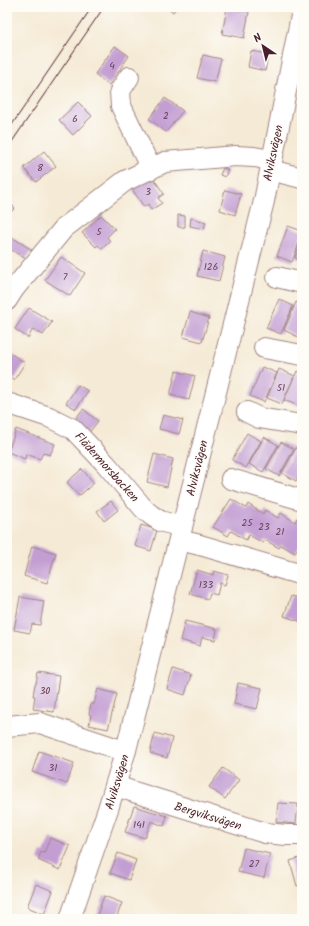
<svg xmlns="http://www.w3.org/2000/svg" width="309" height="926" viewBox="0 0 309 926" font-family="Kalam,sans-serif">
  <rect width="100%" height="100%" fill="#fdfcf7"/>
  <filter id="ink" filterUnits="userSpaceOnUse"><feTurbulence type="fractalNoise" baseFrequency=".025" numOctaves="2"/><feDisplacementMap in="SourceGraphic" scale="8" xChannelSelector="R" yChannelSelector="G"/><feConvolveMatrix kernelMatrix="1 2 1 2 8 2 1 2 1" color-interpolation-filters="sRGB"/></filter>
  <filter id="wash" filterUnits="userSpaceOnUse"><feTurbulence type="fractalNoise" baseFrequency=".012" numOctaves="4" result="noise"/><feDisplacementMap in="SourceGraphic" scale="16" xChannelSelector="R" yChannelSelector="G"/><feGaussianBlur stdDeviation="0.9" result="paint"/><feColorMatrix in="noise" values="0 0 0 0 0 0 0 0 0 0 0 0 0 0 0 0 0 1.4 0 .05"/><feComposite in="paint" operator="in"/></filter>
  <g filter="url(#wash)">
    <rect width="100%" height="100%" fill="#f5ead5"/>
    <g id="blocks">
      <g fill="#c39ed3">
        <polygon points="167,7 177,7 173,12"/>
        <polygon points="227,8 249,12 244,38 222,34"/>
        <polygon points="115,46 129,56 109,85 95,74"/>
        <polygon points="251,51 268,54 265,71 248,67"/>
        <polygon points="203,55 221,59 215,82 197,78"/>
        <polygon points="165,98 183,111 166,132 149,119"/>
        <polygon points="78,102 92,116 73,135 59,120"/>
        <polygon points="44,151 56,166 36,182 24,168"/>
        <polygon points="223,168 228,170 225,177 220,175"/>
        <polygon points="152,176 164,194 158,198 162,203 151,210 148,204 144,207 132,189"/>
        <polygon points="225,190 241,194 235,215 220,210"/>
        <polygon points="7,201 15,208 7,216"/>
        <polygon points="101,215 115,229 107,237 110,241 102,249 98,245 96,247 82,233"/>
        <polygon points="178,215 185,216 185,227 178,227"/>
        <polygon points="191,218 206,222 204,229 190,226"/>
        <polygon points="288,226 302,231 302,235 292,262 277,256"/>
        <polygon points="13,238 32,250 26,259 7,247"/>
        <polygon points="302,238 302,260 295,258"/>
        <polygon points="203,251 225,257 219,281 197,276"/>
        <polygon points="61,257 85,273 70,296 45,280"/>
        <polygon points="279,299 293,306 281,334 266,328"/>
        <polygon points="296,302 302,304 302,328 298,337 284,330"/>
        <polygon points="29,308 52,322 43,335 33,329 28,338 15,329"/>
        <polygon points="190,312 209,318 202,342 183,337"/>
        <polygon points="7,351 25,363 14,380 7,375"/>
        <polygon points="262,367 277,373 264,402 250,396"/>
        <polygon points="279,369 295,376 297,371 302,373 302,400 299,406 284,400 294,377 282,404 267,398"/>
        <polygon points="176,371 195,376 189,400 170,395"/>
        <polygon points="78,385 88,391 76,409 66,403"/>
        <polygon points="83,409 98,421 88,434 73,422"/>
        <polygon points="163,415 183,420 179,434 159,429"/>
        <polygon points="16,429 55,444 50,455 43,453 40,459 26,454 25,459 8,452"/>
        <polygon points="247,433 261,441 246,468 232,460"/>
        <polygon points="264,437 278,445 263,472 249,464"/>
        <polygon points="281,442 294,449 279,476 266,469"/>
        <polygon points="297,446 302,448 302,470 296,481 282,473"/>
        <polygon points="154,454 173,459 167,487 147,482"/>
        <polygon points="82,469 94,483 79,496 67,482"/>
        <polygon points="231,499 246,508 248,504 263,514 265,510 278,518 281,513 295,522 297,518 302,521 302,546 300,545 295,553 281,545 279,548 265,540 263,543 249,535 246,540 231,531 228,536 213,527"/>
        <polygon points="111,501 118,510 104,521 97,511"/>
        <polygon points="141,525 157,530 151,551 135,546"/>
        <polygon points="32,546 56,553 47,583 24,576"/>
        <polygon points="197,570 213,575 214,571 228,575 225,585 220,583 217,595 210,593 208,599 190,594"/>
        <polygon points="291,596 302,599 302,622 284,616"/>
        <polygon points="20,597 44,601 40,625 32,624 30,633 14,630"/>
        <polygon points="185,621 217,629 215,640 202,637 200,646 180,640"/>
        <polygon points="173,669 191,675 185,695 167,689"/>
        <polygon points="38,673 59,676 54,712 33,709 35,696 33,696 35,684 36,684"/>
        <polygon points="238,683 262,688 257,709 234,704"/>
        <polygon points="98,689 117,694 108,729 89,725 91,715 89,714 91,704 94,704"/>
        <polygon points="155,733 172,738 167,758 150,753"/>
        <polygon points="39,751 74,763 67,784 32,772"/>
        <polygon points="223,768 239,780 225,799 209,787"/>
        <polygon points="278,803 298,804 296,824 276,822"/>
        <polygon points="134,806 167,816 164,826 151,821 145,838 125,832"/>
        <polygon points="50,838 70,846 60,870 38,860 41,852 44,853"/>
        <polygon points="244,848 270,854 264,878 238,872"/>
        <polygon points="118,853 136,860 129,880 110,873"/>
        <polygon points="302,857 302,884 297,886 290,861"/>
        <polygon points="36,884 53,891 44,914 27,907"/>
        <polygon points="104,896 122,903 116,919 96,918"/>
      </g>
    </g>
  </g>
  <g filter="url(#ink)">
    <use href="#blocks" fill-opacity="0" stroke="#a08480" stroke-width="1"/>
    <g fill="none" stroke-linecap="round" stroke-linejoin="round">
      <defs>
        <g id="minor">
          <polyline points="129,77 120,91 121,106 151,169"/>
          <polyline points="270,170 302,178"/>
          <polyline points="277,277 302,283"/>
          <polyline points="7,300 14,289 64,228 125,181 165,162 236,156 254,157 272,160"/>
          <polyline points="264,348 302,355"/>
          <polyline points="7,403 49,417 73,429 106,464 144,509 151,515 160,521 182,527"/>
          <polyline points="247,412 259,418 302,425"/>
          <polyline points="231,479 302,500"/>
          <polyline points="179,540 200,545 302,575"/>
          <polyline points="7,726 40,723 115,748 126,750"/>
          <polyline points="116,786 134,792 265,833 286,835 302,835"/>
          <polyline points="70,919 108,809 126,750 264,201 302,11"/>
        </g>
      </defs>
      <use href="#minor" stroke="#a08480" stroke-width="22"/>
      <use href="#minor" stroke="#fff" stroke-width="20"/>
      <g stroke="#4a1f2b" stroke-width="1">
        <polyline points="7,132 92,7"/>
        <polyline points="7,149 104,7"/>
      </g>
    </g>
  </g>
  <g text-anchor="middle" stroke-width="3" stroke-linejoin="round" paint-order="stroke">
    <g font-size="10" fill="#683f55">
      <text x="112" y="69">4</text>
      <text x="166" y="119">2</text>
      <text x="75" y="122">6</text>
      <text x="40" y="171">8</text>
      <text x="148" y="195">3</text>
      <text x="99" y="235">5</text>
      <text x="211" y="270">126</text>
      <text x="65" y="280">7</text>
      <text x="281" y="391">51</text>
      <text x="247" y="526">25</text>
      <text x="264" y="530">23</text>
      <text x="280" y="535">21</text>
      <text x="206" y="588">133</text>
      <text x="45" y="694">30</text>
      <text x="53" y="771">31</text>
      <text x="139" y="828">141</text>
      <text x="254" y="867">27</text>
    </g>
    <g font-size="12" fill="#4a1f2b" stroke="#fdfcf7">
      <text transform="translate(273 153) rotate(-78)" y="4">Alviksvägen</text>
      <text transform="translate(107 467) rotate(48)" y="4">Flädermorsbacken</text>
      <text transform="translate(197 468) rotate(-76)" y="4">Alviksvägen</text>
      <text transform="translate(117 782) rotate(-73)" y="4">Alviksvägen</text>
      <text transform="translate(208 816) rotate(17)" y="4">Bergviksvägen</text>
    </g>
  </g>
  <rect width="309" height="926" fill="none" stroke="#fdfcf7" stroke-width="24"/>
  <g transform="translate(263 46) rotate(325)" stroke="#fdfcf7" stroke-width="3" paint-order="stroke">
  <path d="M0-3L7 15L0 10L-7 15Z" fill="#4a1f2b"/>
  <text y="-6" font-size="11" font-weight="bold" text-anchor="middle" fill="#4a1f2b">N</text>
  </g>
</svg>
